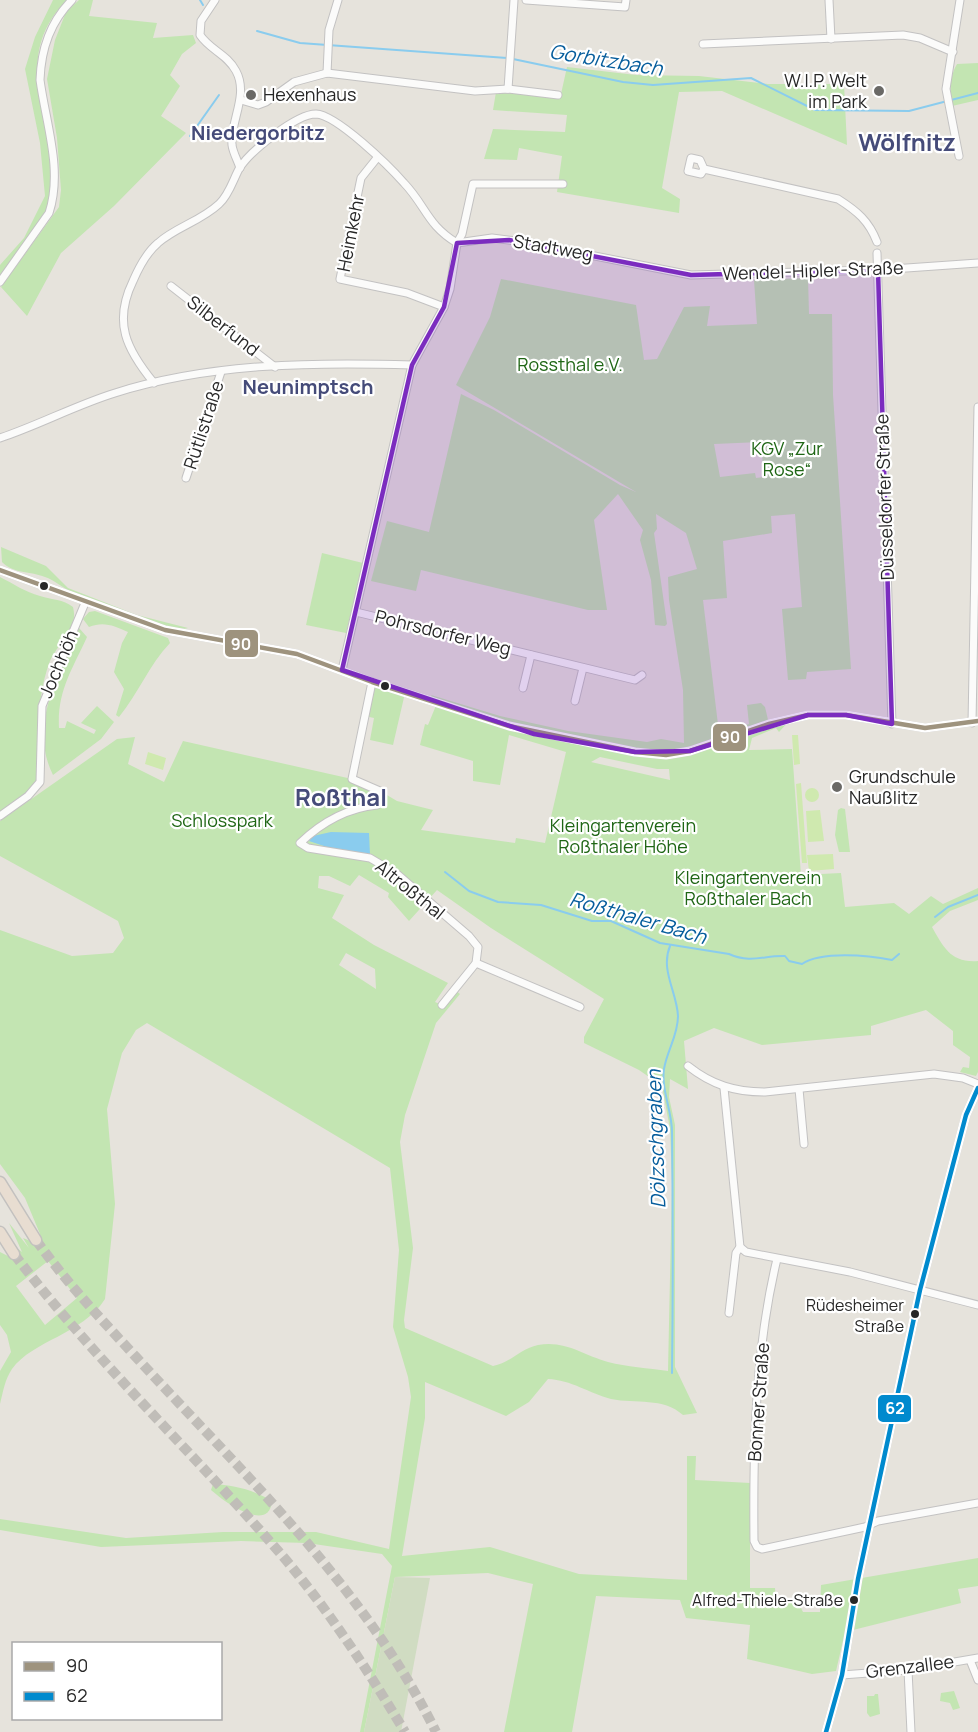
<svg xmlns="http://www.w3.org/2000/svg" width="978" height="1732" viewBox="0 0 978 1732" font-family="Manrope,sans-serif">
  <rect width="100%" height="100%" fill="#e6e3dc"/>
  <g fill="#c3e5b2" fill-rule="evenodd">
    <path d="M53 0H67C3 63 65 135 49 203 42 229 16 253 0 275V265L24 238 45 196 40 143 25 69 35 37Z"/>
    <polygon points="79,0 93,0 89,16 157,23 153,38 193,35 196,43 182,54 170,75 180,86 161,116 186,133 114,206 61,253 27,316 1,287 59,207 61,190 57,138 47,79 55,40 66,12"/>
    <path d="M978 63V100L952 106C950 91 949 77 957 64Z"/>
    <polygon points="567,67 636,75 699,76 768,84 844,84 847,145 722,91 679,92 662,188 680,199 679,213 557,192 562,156 519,148 517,160 484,159 493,129 565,132 567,115 493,110 496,92 561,94"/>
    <path d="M808 278 809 314H832L833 395 851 669 807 672 806 679 788 680 782 609 802 607 795 514 771 516 772 533 723 541 727 598 703 600 719 733 749 724 747 705 761 703 765 707 769 724 792 718 779 732 776 728 752 738 749 750 792 749 801 875 841 873 845 907 894 903 909 914 931 896 943 904 978 888V900L950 911 932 927C944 948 951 963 978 961V1072L976 1076 960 1072 963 1067 969 1068 970 1057 953 1045V1031L926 1010 871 1026V1035L762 1045 714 1028 684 1041 688 1089 670 1079 669 1097 675 1125V1367L697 1413 683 1415C663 1397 636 1404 611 1399 589 1393 571 1380 548 1379L529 1402 506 1416 425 1382V1418L402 1556 490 1547 579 1574 687 1580V1456H696L695 1480 750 1483V1588H775L776 1603 797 1600 803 1612H820L821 1585 978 1558V1586L958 1589 961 1603 845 1632 836 1671 812 1674 747 1659 750 1625 686 1618 680 1600 596 1596 572 1732H504L533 1584 488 1573 395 1577 364 1732H360L392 1566 382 1554 307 1543 241 1541 101 1547 0 1530V1519L126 1538 223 1532H316L389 1549 411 1397 408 1377 393 1327 399 1250 390 1168 147 1023 136 1030 122 1053 107 1109 115 1204 105 1299C82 1335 33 1340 12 1369 5 1379 3 1392 0 1404V1371L11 1352 7 1335 0 1325V1252L10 1257 16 1253 17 1248 22 1252 9 1223 29 1248 23 1238 33 1242 40 1234 25 1198 0 1164V930L72 956 113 953 124 938 118 921 0 856V821L117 739 135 737 128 764 164 782 183 741 352 779 375 788 397 801 433 810 421 830 515 843 516 838 545 843 566 752 509 735 500 785 473 781V761L420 745 425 724 428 725 437 703 431 695 500 716 568 731 647 742 661 739 684 743 683 690 669 600 668 577 697 569 686 533 656 514 657 529 654 533 667 624 665 626 655 625 651 580 640 540 643 530 618 494 594 520 607 610H588L421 570 416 591 371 581 387 521 429 532 461 394 494 410 620 485 636 492 456 385 490 317 501 279 636 305 644 360 657 359 684 307 710 306 707 326 757 324 754 280ZM760 442 765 477 756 478 755 473 720 477 714 444ZM600 757 657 769H669L670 780 591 762ZM359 875 389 893 388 897 409 921 437 890 491 928 604 999 584 1037V1043L639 1070 662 1086 670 1129 672 1183 668 1371C648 1368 627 1367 608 1362 583 1355 565 1340 538 1345 520 1349 510 1363 493 1366L405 1328 404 1320 413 1248 400 1142 405 1115 436 1023 460 994 455 990 442 1005 435 1002 448 983 374 945 332 918 344 895 318 888 319 876H329L350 886ZM346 953 375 969 376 989 339 965ZM48 1261 77 1298 45 1325 16 1286Z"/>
    <path d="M1 547 46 566 68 588 137 615 188 628C175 634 90 602 73 593 63 588 54 580 45 577 31 571 13 574 2 562Z"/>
    <polygon points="322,553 363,563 346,633 306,625"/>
    <path d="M0 577C14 584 25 592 40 596 52 600 63 599 73 607 79 629 58 643 50 661 35 700 39 741 40 782L0 816Z"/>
    <path d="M95 611 168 638 170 643C149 665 138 694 119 717L116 715 124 689 114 672 122 643 128 632C114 626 104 621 89 627L83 619 89 612Z"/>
    <path d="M79 628 87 637C72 670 57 691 59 728H65L67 721 94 734 96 730 81 723 97 706 114 722 101 739 53 775C28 725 59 675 79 628Z"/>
    <polygon points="372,682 405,693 393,745 370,740 374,718 365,716"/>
    <polygon points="841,808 845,809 850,852 839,852 835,835 838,810"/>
    <path d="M213 1484C234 1485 254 1490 272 1501 269 1535 222 1500 211 1490Z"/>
    <polygon points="954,1691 960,1708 953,1710 950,1703 940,1701 941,1693"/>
    <polygon points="875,1694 878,1694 880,1714 870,1717 867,1713 867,1696 874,1696"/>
  </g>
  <polygon fill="#d0dcc2" points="395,1577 430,1578 401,1732 364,1732"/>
  <g fill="#cfe9af">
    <polygon points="792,735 798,735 800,764 794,765"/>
    <polygon points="148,752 166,758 163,770 145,764"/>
    <polygon points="801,783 807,863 802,863 796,784"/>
    <circle cx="812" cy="795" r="7"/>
    <polygon points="820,810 824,841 808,842 806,811"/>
    <polygon points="833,854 834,869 809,871 807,855"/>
  </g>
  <polygon fill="#8accee" points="331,832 369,833 370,855 336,850 309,841 313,836"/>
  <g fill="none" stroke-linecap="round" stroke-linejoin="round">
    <g stroke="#8accee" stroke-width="2">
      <polyline points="200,0 203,5"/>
      <polyline points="257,31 300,43 507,58"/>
      <polyline points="513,59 623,82 653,85 751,78 815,110 909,111 978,93"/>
      <polyline points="190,136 219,95"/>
      <path d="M445 872 469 891 498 902 541 905 592 921H611L660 943 729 954C752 964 764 955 785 956L789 961 802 964C821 951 868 955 892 960L899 954"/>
      <polyline points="935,917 948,907 978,895"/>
      <path d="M670 946C660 970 677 992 678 1016 678 1036 667 1050 664 1069 661 1089 672 1111 672 1132 673 1212 673 1292 672 1373"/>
    </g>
    <g stroke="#c0bdb8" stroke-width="10" stroke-dasharray="10 5" stroke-linecap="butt">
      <path d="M36 1240C66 1282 101 1319 136 1357 244 1475 364 1586 436 1732"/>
      <path d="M14 1254C97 1363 197 1456 286 1560 331 1614 369 1672 405 1732"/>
    </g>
    <defs>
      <g id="minor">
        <path d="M215 0 201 21 200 35C210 50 227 54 236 71 249 95 230 121 232 145 233 153 238 161 240 168"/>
        <polyline points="526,0 625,7 626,0"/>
        <polyline points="829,0 831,39"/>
        <polyline points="703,44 903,35 920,38 953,52"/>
        <polyline points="327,73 329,30 338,0"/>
        <polyline points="508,89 514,0"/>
        <polyline points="241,100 258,105 266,102 294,82 327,73 475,91 508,89 558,95"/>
        <polyline points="959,156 946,89 960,0"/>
        <polyline points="377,158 361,178 340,279 407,293 444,307"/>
        <path d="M704 169 701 174 688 171 691 158 700 160 704 169 838 199C857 211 869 221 877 242"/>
        <polyline points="457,243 492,238 524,242 691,275 878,270 978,263"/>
        <polyline points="877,253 892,724"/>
        <path d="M0 282 49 213C63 170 46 124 40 80 41 50 50 22 72 0"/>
        <polyline points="171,286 275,367"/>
        <path d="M154 383C126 349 113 322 133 281 139 267 146 253 158 243 176 227 201 221 219 204 229 195 233 180 239 169 249 152 296 114 316 114 337 115 389 166 404 183 426 206 427 225 457 243"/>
        <path d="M0 438C39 425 76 405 115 393 210 363 314 362 412 365"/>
        <polyline points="186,478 221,372"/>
        <polyline points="0,570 165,630 297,654 372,682 509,726 635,752 666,755 690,751 769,724 808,715 846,715 925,728 978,721"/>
        <polyline points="356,612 635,680 642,675"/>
        <polyline points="342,670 412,365 444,307 450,289 457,243 462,234 473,184 563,184"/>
        <path d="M372 682 352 779 382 792 377 805C348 808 321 823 300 843L308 848 370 858 397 874 469 936 478 947 476 963 442 1005"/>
        <polyline points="523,688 531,655"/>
        <polyline points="575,701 583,668"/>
        <polyline points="972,723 978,407"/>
        <polyline points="0,816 28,796 40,782 42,706 85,603"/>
        <polyline points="476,963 580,1007"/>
        <path d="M688 1066C712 1085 735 1092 765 1092L934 1074 963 1078 978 1084"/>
        <polyline points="724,1088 740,1247 736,1253 729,1313"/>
        <polyline points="799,1089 804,1144"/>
        <polyline points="740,1247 746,1252 850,1272 978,1305"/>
        <path d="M777 1259C755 1350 753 1447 754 1541L757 1547 762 1549 865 1527 878 1521 978 1503"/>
        <polyline points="970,1660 978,1680"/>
        <polyline points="908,1670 911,1732"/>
        <polyline points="842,1675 908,1670 978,1658"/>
        <polyline points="826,1732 842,1675 858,1579 920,1290 966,1115 978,1088"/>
      </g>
      <g id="highway">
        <polyline points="0,1182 36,1240"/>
        <polyline points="0,1232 14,1254"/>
      </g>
    </defs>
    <use href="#minor" stroke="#c3c2c2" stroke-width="9"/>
    <use href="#highway" stroke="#c3c1bf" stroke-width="13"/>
    <use href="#minor" stroke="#fbfbfa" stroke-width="7"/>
    <use href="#highway" stroke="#e8ddd1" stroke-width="10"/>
    <defs>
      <polyline id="bus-1" points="0,570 165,630 297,654 372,682 509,726 635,752 666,755 690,751 769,724 808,715 846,715 925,728 978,721"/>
      <polyline id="bus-2" points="826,1732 842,1675 858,1579 920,1290 966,1115 978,1088"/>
    </defs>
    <use href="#bus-1" stroke="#fff" stroke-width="9"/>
    <use href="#bus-2" stroke="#fff" stroke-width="9"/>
    <use href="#bus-1" stroke="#9e937e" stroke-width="4.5"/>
    <use href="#bus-2" stroke="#008ace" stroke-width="4.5"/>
  </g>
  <path fill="#7b2cbf" fill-opacity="0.2" stroke="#7b2cbf" stroke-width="4.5" stroke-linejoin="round" d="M509 240 691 275 878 270 892 724 846 715H808L690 751 635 752 534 734 342 670 412 365 444 307 457 243Z"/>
  <g fill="#6a6966" stroke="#fff" stroke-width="2">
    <circle cx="879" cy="91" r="6"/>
    <circle cx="251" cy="95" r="6"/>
    <circle cx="837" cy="787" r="6"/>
  </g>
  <g fill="#272727" stroke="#fff" stroke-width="2">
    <circle cx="44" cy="586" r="5"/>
    <circle cx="385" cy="686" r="5"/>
    <circle cx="915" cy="1314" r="5"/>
    <circle cx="854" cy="1600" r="5"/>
  </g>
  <g text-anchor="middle" stroke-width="4.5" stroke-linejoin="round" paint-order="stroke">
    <g font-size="16" fill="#272727" stroke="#fff" text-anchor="end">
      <text x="904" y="1311">Rüdesheimer<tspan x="904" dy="21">Straße</tspan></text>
      <text x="843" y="1606">Alfred-Thiele-Straße</text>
    </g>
    <g font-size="18" fill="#272727" stroke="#fff" text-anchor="start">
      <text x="867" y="87" text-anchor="end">W.I.P. Welt<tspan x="867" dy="21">im Park</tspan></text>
      <text x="263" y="101">Hexenhaus</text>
      <text x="849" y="783">Grundschule<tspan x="849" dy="21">Naußlitz</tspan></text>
    </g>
    <g font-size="18" fill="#272727" stroke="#fff">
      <text transform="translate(351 233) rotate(-79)" y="6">Heimkehr</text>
      <text transform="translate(553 248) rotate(10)" y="6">Stadtweg</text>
      <text transform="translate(813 271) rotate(-2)" y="6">Wendel-Hipler-Straße</text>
      <text transform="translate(223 326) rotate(38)" y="6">Silberfund</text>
      <text transform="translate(204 425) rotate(-72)" y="6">Rütlistraße</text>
      <text transform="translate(885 497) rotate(-92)" y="6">Düsseldorfer Straße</text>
      <text transform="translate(443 633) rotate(14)" y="6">Pohrsdorfer Weg</text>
      <text transform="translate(59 664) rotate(-67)" y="6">Jochhöh</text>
      <text transform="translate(410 890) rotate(39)" y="6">Altroßthal</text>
      <text transform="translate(759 1402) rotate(-86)" y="6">Bonner Straße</text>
      <text transform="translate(910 1667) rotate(-7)" y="6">Grenzallee</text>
    </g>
    <g font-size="18" fill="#1f6615" stroke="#fff">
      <text x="570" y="371">Rossthal e.V.</text>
      <text x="787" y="455">KGV „Zur<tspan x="787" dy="21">Rose“</tspan></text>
      <text x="222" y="827">Schlosspark</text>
      <text x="623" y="832">Kleingartenverein<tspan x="623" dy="21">Roßthaler Höhe</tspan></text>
      <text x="748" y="884">Kleingartenverein<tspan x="748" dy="21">Roßthaler Bach</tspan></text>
    </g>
    <g font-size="20" font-style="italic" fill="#065d9c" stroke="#fff">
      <text transform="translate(606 60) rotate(9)" y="7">Gorbitzbach</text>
      <text transform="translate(638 918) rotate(16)" y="7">Roßthaler Bach</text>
      <text transform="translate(656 1139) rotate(-92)" y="7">Dölzschgraben</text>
    </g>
    <g font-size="20" font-weight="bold" fill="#454b79" stroke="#fff">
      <text x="258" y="140">Niedergorbitz</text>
      <text x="308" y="394">Neunimptsch</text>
    </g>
    <g font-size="24" font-weight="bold" fill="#454b79" stroke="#fff">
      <text x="907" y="151">Wölfnitz</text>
      <text x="341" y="806">Roßthal</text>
    </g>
  </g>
  <g stroke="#fff" stroke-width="2">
    <rect x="224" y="629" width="35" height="29" rx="6" fill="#9e937e"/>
    <rect x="712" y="723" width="35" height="29" rx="6" fill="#9e937e"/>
    <rect x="877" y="1394" width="35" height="29" rx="6" fill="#008ace"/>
  </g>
  <g font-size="16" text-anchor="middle" font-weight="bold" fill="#fff">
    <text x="241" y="650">90</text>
    <text x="730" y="743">90</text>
    <text x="895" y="1414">62</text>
  </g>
  <rect x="12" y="1642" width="210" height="78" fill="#ffffff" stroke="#a9a9a9" stroke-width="1.5"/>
  <rect x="24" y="1662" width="30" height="9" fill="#9e937e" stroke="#a9a9a9" stroke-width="1.5"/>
  <text x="66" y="1672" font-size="18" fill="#272727">90</text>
  <rect x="24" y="1692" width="30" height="9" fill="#008ace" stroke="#a9a9a9" stroke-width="1.5"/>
  <text x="66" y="1702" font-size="18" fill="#272727">62</text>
</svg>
